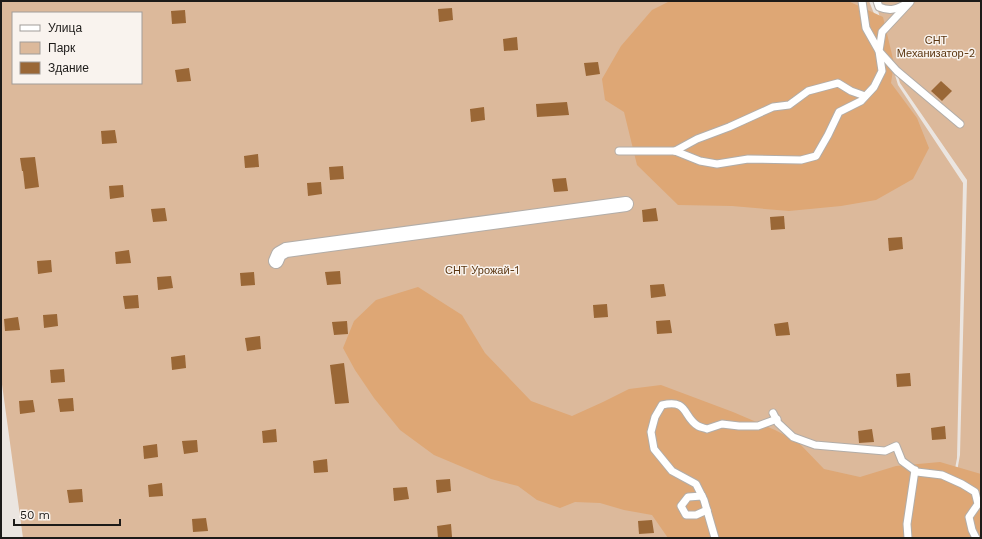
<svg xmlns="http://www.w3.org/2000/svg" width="982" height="539" viewBox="0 0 982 539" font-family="'Work Sans',sans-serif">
  <rect width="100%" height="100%" fill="#ebe5e0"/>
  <g fill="#dcb99b" fill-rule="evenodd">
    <path d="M1 1H869L885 41 898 85 963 183 957 458 945 523 949 538H23L1 377ZM13 13H141V83H13Z"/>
    <polygon points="875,1 981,1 981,538 948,521 960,455 967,180 900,83"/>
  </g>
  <g fill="#dea775">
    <polygon points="670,1 848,1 883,17 894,63 891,83 917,118 929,148 913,179 876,200 841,206 789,211 732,206 678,205 637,165 624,112 605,100 602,79 621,46 652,10"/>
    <polygon points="418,287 462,315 485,353 531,401 572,416 603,402 629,389 661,385 733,412 775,430 798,442 824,469 860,477 896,466 940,462 981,474 981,538 668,538 652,515 624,510 600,503 575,502 560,508 537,500 518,486 491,479 434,455 400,430 374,398 355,370 343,348 354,321 376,300"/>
  </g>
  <g fill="#9a6736">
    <polygon points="452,8 453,20 439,22 438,9"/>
    <polygon points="185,10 186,23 172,24 171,11"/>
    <polygon points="517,37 518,50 504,51 503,39"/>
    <polygon points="598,62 600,74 586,76 584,63"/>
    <polygon points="189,68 191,81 177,82 175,70"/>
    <polygon points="941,81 952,91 942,101 931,91"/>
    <polygon points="567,102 569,115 537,117 536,104"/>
    <polygon points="484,107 485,120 471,122 470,109"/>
    <polygon points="115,130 117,143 102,144 101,131"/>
    <polygon points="258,154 259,167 245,168 244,156"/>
    <polygon points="35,157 39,187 25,189 23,171 22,171 20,158"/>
    <polygon points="343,166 344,179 330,180 329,167"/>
    <polygon points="566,178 568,191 554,192 552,179"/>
    <polygon points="321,182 322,194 308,196 307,183"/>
    <polygon points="123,185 124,197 110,199 109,186"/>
    <polygon points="165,208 167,221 153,222 151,209"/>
    <polygon points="656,208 658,221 643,222 642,210"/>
    <polygon points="784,216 785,229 771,230 770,217"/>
    <polygon points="902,237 903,249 889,251 888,238"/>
    <polygon points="129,250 131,263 116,264 115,252"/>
    <polygon points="51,260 52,272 38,274 37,261"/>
    <polygon points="340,271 341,284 327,285 325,272"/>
    <polygon points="254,272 255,285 241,286 240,273"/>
    <polygon points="171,276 173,288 158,290 157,277"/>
    <polygon points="664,284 666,296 651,298 650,285"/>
    <polygon points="138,295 139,308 125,309 123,296"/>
    <polygon points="607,304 608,317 594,318 593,305"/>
    <polygon points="57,314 58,326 44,328 43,315"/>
    <polygon points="18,317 20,330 5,331 4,319"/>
    <polygon points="670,320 672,333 657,334 656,321"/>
    <polygon points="347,321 348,334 334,335 332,322"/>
    <polygon points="788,322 790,335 776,336 774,324"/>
    <polygon points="260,336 261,349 247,351 245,338"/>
    <polygon points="185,355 186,368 172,370 171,357"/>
    <polygon points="344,363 349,403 335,404 330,365"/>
    <polygon points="64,369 65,382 51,383 50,370"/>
    <polygon points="910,373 911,386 897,387 896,374"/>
    <polygon points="73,398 74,411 60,412 58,399"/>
    <polygon points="33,400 35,412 20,414 19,401"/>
    <polygon points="945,426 946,439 932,440 931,428"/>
    <polygon points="276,429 277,442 263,443 262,431"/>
    <polygon points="872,429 874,442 859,443 858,431"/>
    <polygon points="197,440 198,452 184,454 182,441"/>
    <polygon points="157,444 158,457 144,459 143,446"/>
    <polygon points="327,459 328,472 314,473 313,461"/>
    <polygon points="450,479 451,491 437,493 436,480"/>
    <polygon points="162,483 163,496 149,497 148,485"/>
    <polygon points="407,487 409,499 394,501 393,488"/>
    <polygon points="82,489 83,502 69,503 67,490"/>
    <polygon points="206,518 208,531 193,532 192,519"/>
    <polygon points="652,520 654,533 639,534 638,521"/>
    <polygon points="451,524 452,537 438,538 437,526"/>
  </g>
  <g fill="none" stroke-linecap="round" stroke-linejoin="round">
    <defs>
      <g id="lane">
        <path d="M877 1 879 7C889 11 895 10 904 5"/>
        <polyline points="910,2 882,32 879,51 897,71 960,124"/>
        <polyline points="619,151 675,151 700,161 717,164 748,159 801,160 816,156 828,135 839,112 861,101 874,87 882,71 879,51 866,28 862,1"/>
        <polyline points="675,151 697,139 729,127 773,107 789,105 808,91 838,83 851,91 865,96"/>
        <polyline points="773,413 778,423 793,437 815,445 885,451 896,446 902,461 917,472 942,475 962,484 975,492 978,504 969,517 972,530 976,538"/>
        <polyline points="702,496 688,497 681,506 686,515 696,515 707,510"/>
        <path d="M715 538 704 500 696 484 672 471 654 449 651 432 655 417 662 405C689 399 682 416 698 426 700 427 704 428 707 429L722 424 739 426H758L777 419"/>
        <polyline points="908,538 907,524 915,470"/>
      </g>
      <polyline id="street" points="276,261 279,254 286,250 626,204"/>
    </defs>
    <use href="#lane" stroke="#b2ada8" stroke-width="9"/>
    <use href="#street" stroke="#b2ada8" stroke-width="16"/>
    <use href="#lane" stroke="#fff" stroke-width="7"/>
    <use href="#street" stroke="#fff" stroke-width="14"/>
  </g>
  <g text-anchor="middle" stroke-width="3" stroke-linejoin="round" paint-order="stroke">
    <g font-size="11" fill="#5b3610" stroke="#f9f3ee">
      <text x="936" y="44">СНТ<tspan x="936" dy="13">Механизатор-2</tspan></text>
      <text x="482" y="274">СНТ Урожай-1</text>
    </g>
  </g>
  <rect width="982" height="539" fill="none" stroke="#1d1b19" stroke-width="4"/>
  <rect x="12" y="12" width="130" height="72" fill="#f9f3ee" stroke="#a19d99"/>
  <rect x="20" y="25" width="20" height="6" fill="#ffffff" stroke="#a19d99"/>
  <text x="48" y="32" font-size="12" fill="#1d1b19">Улица</text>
  <rect x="20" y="42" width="20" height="12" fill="#dcb99b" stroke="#a19d99"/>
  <text x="48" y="52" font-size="12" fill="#1d1b19">Парк</text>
  <rect x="20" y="62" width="20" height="12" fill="#9a6736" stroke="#a19d99"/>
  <text x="48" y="72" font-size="12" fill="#1d1b19">Здание</text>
  <path d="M14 519v6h106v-6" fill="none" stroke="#1d1b19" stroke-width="2"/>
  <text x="20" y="519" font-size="12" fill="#1d1b19" stroke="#f9f3ee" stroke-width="3" paint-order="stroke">50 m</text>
</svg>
